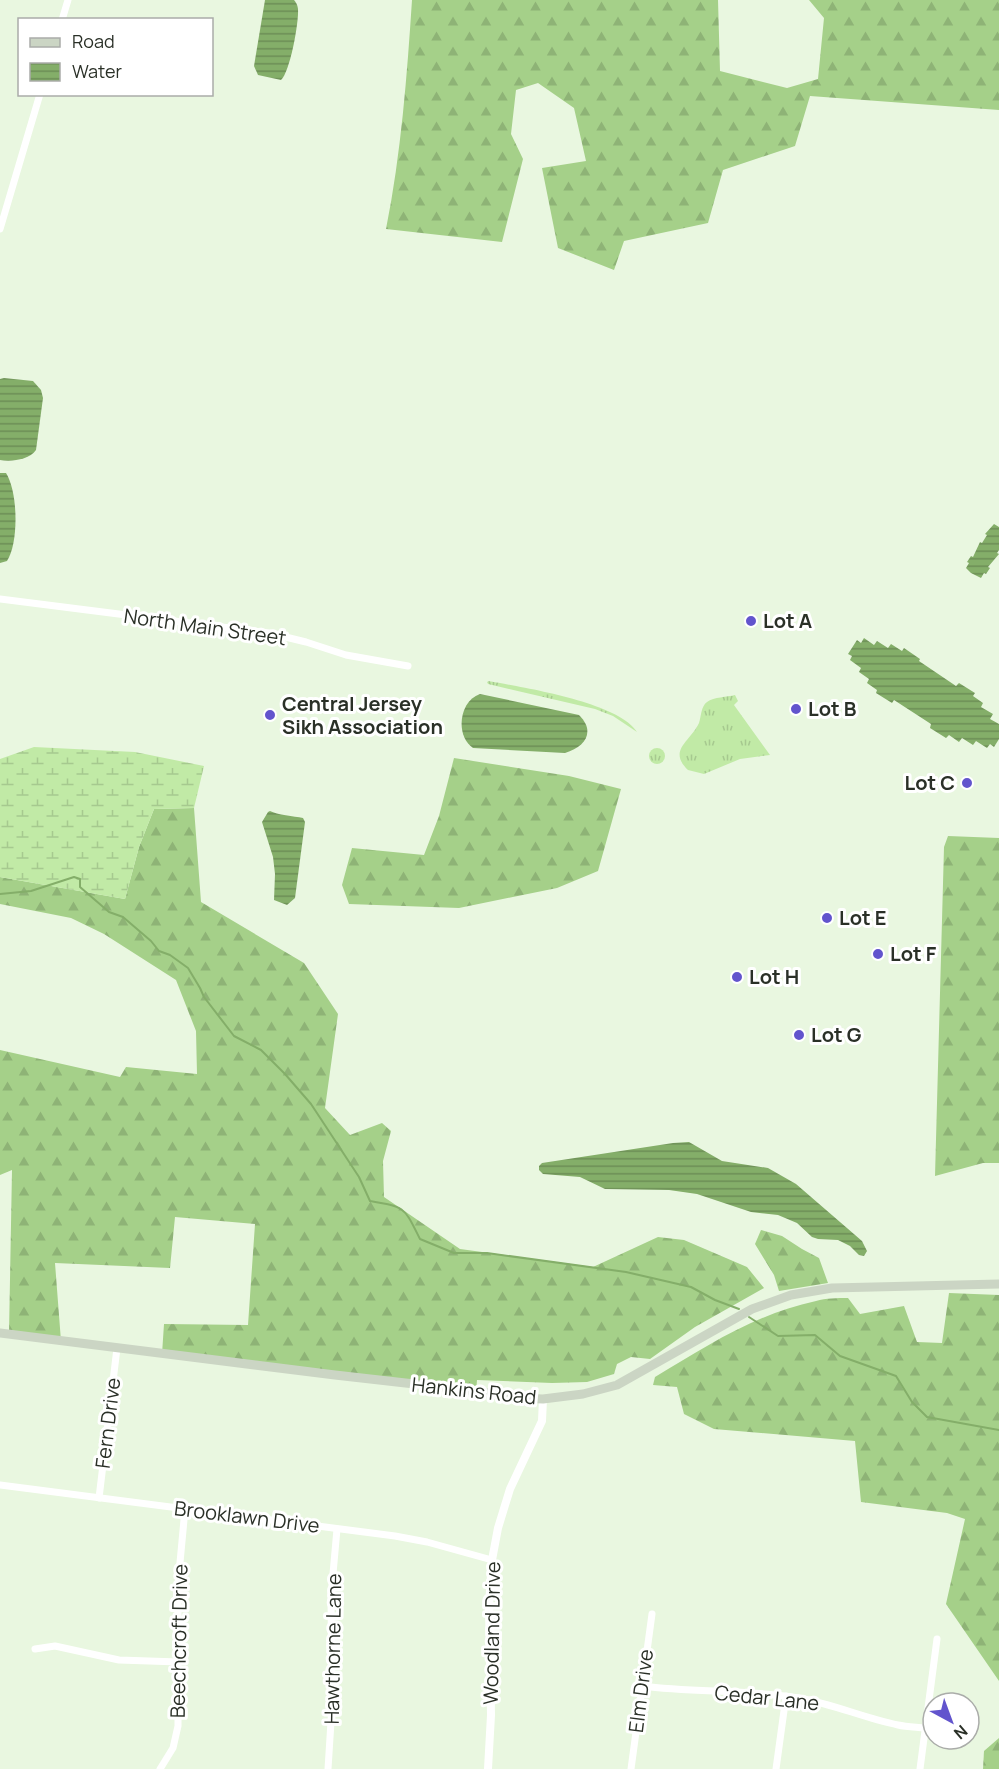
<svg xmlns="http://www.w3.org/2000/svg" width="999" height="1769" viewBox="0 0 999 1769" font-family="Manrope,sans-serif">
  <defs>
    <pattern id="grass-tufts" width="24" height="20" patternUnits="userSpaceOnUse" patternTransform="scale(1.5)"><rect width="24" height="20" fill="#c1eaa6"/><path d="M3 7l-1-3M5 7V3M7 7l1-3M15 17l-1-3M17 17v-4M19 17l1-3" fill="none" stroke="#a6c98f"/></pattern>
    <pattern id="forest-firs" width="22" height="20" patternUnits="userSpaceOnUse" patternTransform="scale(1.5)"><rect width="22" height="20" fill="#a5d089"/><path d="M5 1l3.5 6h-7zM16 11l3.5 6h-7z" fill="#8eb376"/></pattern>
    <pattern id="wetland-marsh" width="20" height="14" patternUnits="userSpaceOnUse" patternTransform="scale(1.5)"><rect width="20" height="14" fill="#c1eaa6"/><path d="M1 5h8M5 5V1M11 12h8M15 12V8" fill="none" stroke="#a6c98f"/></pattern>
    <pattern id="water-rules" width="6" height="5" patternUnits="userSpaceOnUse" patternTransform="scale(1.5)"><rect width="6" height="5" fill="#84ae69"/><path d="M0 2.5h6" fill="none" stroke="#6c8e56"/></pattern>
  </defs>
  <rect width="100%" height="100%" fill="#e9f7e0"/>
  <g fill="url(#grass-tufts)">
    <path d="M489 681C524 688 618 702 637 732L613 716 595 709 488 684 487 682Z"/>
    <path d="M735 695 738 701 734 705 770 755 740 759 704 774 688 770C667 750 691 741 699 723 701 717 701 706 707 702 714 697 727 697 735 695Z"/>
    <circle cx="657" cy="756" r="8"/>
  </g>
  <g fill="url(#forest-firs)">
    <path d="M412 0H718L720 71 787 88 818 79 824 18 809 0H999V110L810 96 795 146 723 170 708 223 624 241 614 270 558 248 542 168 586 161 574 108 538 83 516 90 511 134 523 159 502 242 386 229C401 154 407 76 412 0Z"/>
    <polygon points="454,758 569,776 621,789 598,871 557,888 459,908 349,904 342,885 352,848 424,855 439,816"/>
    <polygon points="194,808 201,902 304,963 338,1014 325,1108 350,1135 382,1123 391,1131 383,1161 384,1197 460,1249 593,1267 658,1237 684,1240 747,1267 764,1288 695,1327 650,1359 631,1357 617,1364 614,1374 587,1382 552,1383 477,1380 476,1392 162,1354 164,1324 248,1325 255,1224 175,1217 170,1268 55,1263 61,1341 9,1334 12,1170 0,1175 0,1050 120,1077 126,1067 197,1074 196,1031 176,980 104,934 71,918 0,904 0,877 125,899 139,847 154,809"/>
    <polygon points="948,836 999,838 999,1163 983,1163 935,1176 944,847"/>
    <polygon points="761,1230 782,1236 802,1249 819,1258 828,1283 779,1291 774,1275 755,1244"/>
    <path d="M949 1293 999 1295V1681L946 1604 965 1519 947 1513 861 1502 855 1441 714 1429 684 1414 677 1387 653 1385 655 1377C707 1346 755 1314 816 1301 826 1298 837 1298 848 1298L860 1314 904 1306 917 1342 942 1343Z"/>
    <polygon points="999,1738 999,1769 983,1769 984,1751"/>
  </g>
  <polygon fill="url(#wetland-marsh)" points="34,747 135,752 204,766 194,808 154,809 139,847 125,899 0,877 0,759"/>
  <g fill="url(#water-rules)">
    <path d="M265 0H294C297 4 297 4 298 9 299 22 290 72 281 80L258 75 254 66Z"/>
    <path d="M4 378 33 381 41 390 43 398 36 450C29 460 11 462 0 460V379Z"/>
    <path d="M0 473H6C18 492 19 542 7 561L0 563Z"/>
    <polygon points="994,524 999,527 999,550 997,553 999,554 988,567 990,568 986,574 984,573 981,578 971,573 966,568 969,563 967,562 971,556 973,557 980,542 982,543 987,535 985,534"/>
    <polygon points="864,638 874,645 877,641 888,648 891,644 902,651 904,648 920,659 919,661 956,686 959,683 975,693 973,696 983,703 981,707 993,714 990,719 999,724 999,739 994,747 990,744 987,748 976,741 973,745 962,738 959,742 949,735 946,738 930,728 931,724 894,700 892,703 876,693 877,690 867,683 869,679 859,672 861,668 850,660 852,656 848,654 857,640 861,643"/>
    <path d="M480 694 579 715C596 732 585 747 565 753L473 748C455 736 459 701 480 694Z"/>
    <path d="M270 811C277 815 294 816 303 818L305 822 295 898 287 905 274 900 275 874 273 857 262 822 268 812Z"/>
    <polygon points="689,1142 722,1161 768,1168 796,1184 862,1241 867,1251 864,1256 859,1255 850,1246 838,1240 818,1239 812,1237 797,1223 778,1215 751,1212 697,1194 669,1190 605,1189 580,1177 543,1174 539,1170 539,1166 542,1163 673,1143"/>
  </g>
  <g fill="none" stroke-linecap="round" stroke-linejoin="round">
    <g stroke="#84ae69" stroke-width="2">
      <path d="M0 894 31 891 74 877 80 879V887L109 912 123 917 151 941 159 951 170 955 188 968 200 988 204 997 234 1036 261 1050 285 1074 311 1104 359 1177 370 1201C406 1207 404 1207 420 1239L454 1253H487L626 1272 691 1287 715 1300 739 1309"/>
      <polyline points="749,1317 778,1336 815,1335 840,1356 896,1376 912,1402 927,1417 999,1430"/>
    </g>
    <g stroke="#fff" stroke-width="7">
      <polyline points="62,20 68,0"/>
      <polyline points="0,229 40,94"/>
      <polyline points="0,599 269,633 306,642 346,655 408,666"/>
      <polyline points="0,1485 395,1536 427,1542 492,1560"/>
      <polyline points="99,1498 117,1348"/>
      <polyline points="35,1649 55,1646 119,1660 179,1662"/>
      <path d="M642 1686C694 1693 747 1689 799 1698 833 1704 864 1718 898 1725 907 1727 916 1727 925 1728"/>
      <polyline points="160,1769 173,1748 178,1726 178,1584 185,1509"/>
      <polyline points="328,1769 332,1706 331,1596 337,1529"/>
      <polyline points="631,1769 652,1614"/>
      <polyline points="776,1769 786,1696"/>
      <polyline points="920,1769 937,1639"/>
    </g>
    <polyline stroke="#fff" stroke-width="8" points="488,1769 491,1715 489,1606 492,1560 498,1528 510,1489 542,1421 543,1399"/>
    <polyline stroke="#cbd5c4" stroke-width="9" points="0,1333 335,1375 476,1391 518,1398 543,1399 583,1394 617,1385 752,1309 791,1295 832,1288 999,1284"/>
  </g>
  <g fill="#6254cd" stroke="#fff" stroke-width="2">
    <circle cx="751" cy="621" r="6"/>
    <circle cx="796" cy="709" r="6"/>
    <circle cx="270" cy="715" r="6"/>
    <circle cx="967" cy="783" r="6"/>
    <circle cx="827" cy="918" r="6"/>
    <circle cx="878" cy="954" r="6"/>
    <circle cx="737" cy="977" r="6"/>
    <circle cx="799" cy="1035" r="6"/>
  </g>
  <g text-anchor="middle" stroke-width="6" stroke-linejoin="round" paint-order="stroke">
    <g font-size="20" font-weight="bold" fill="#2a3027" stroke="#fff" text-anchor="start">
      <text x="763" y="628">Lot A</text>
      <text x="282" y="711">Central Jersey<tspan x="282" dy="23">Sikh Association</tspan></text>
      <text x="808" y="716">Lot B</text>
      <text x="955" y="790" text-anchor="end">Lot C</text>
      <text x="839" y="925">Lot E</text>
      <text x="890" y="961">Lot F</text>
      <text x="749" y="984">Lot H</text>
      <text x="811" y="1042">Lot G</text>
    </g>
    <g font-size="20" fill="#2a3027" stroke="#fff">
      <text transform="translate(205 627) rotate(8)" y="7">North Main Street</text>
      <text transform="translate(474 1391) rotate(6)" y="7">Hankins Road</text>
      <text transform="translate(108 1423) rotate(-83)" y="7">Fern Drive</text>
      <text transform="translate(247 1517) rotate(7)" y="7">Brooklawn Drive</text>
      <text transform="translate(492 1633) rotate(-89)" y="7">Woodland Drive</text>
      <text transform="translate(179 1641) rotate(-89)" y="7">Beechcroft Drive</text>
      <text transform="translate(333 1649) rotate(-89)" y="7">Hawthorne Lane</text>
      <text transform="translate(641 1691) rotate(-83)" y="7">Elm Drive</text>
      <text transform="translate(767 1698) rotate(6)" y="7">Cedar Lane</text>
    </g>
  </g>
  <rect x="18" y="18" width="195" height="78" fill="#ffffff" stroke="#aaaca9" stroke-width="1.5"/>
  <rect x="30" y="38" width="30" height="9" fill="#cbd5c4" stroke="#aaaca9" stroke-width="1.5"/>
  <text x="72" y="48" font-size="18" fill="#2a3027">Road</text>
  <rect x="30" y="63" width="30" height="18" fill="url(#water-rules)" stroke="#aaaca9" stroke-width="1.5"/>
  <text x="72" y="78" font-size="18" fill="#2a3027">Water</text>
  <g transform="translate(951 1721) rotate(139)"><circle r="28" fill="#ffffff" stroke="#aaaca9" stroke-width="1.5"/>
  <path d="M0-4.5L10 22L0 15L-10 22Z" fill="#6254cd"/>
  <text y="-9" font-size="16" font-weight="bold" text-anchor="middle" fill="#2a3027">N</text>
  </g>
</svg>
